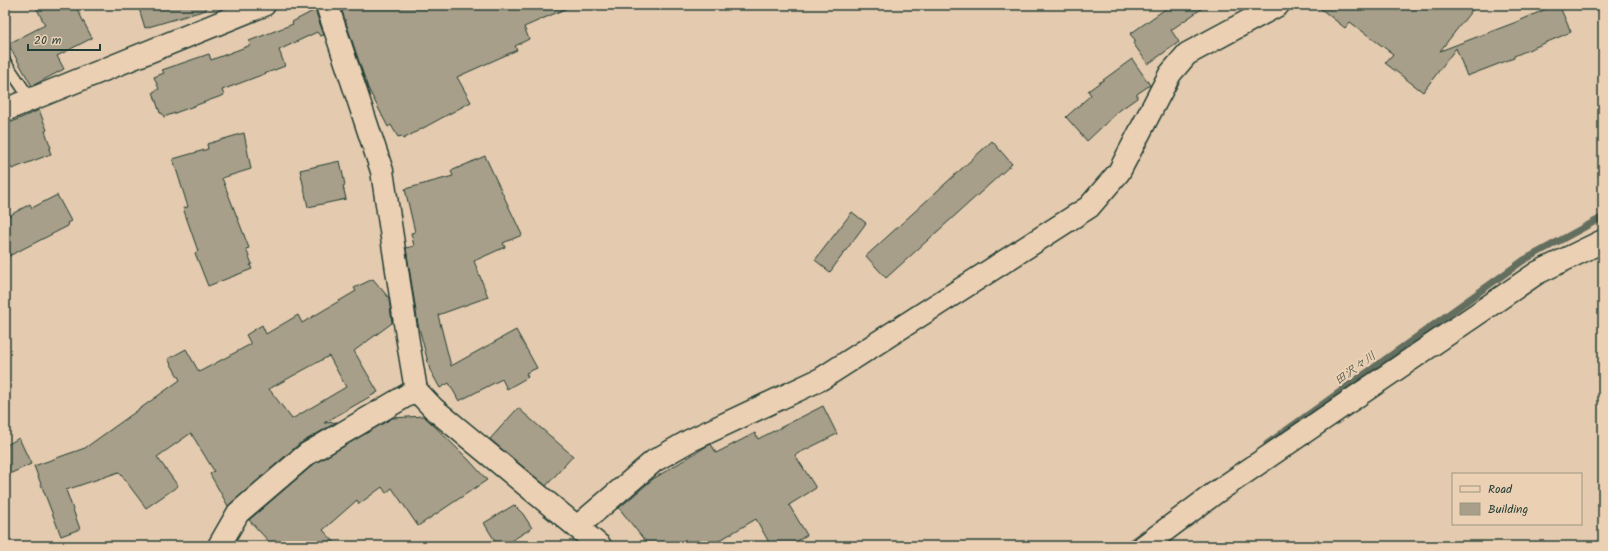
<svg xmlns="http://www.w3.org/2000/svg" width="1608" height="551" viewBox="0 0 1608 551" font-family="Kalam,'Klee One',sans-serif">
  <rect width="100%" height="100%" fill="#e4caae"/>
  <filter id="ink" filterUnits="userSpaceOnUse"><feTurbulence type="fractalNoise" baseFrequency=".025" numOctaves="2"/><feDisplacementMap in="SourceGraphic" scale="8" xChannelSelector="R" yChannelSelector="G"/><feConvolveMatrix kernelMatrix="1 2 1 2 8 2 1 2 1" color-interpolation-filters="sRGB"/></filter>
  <g filter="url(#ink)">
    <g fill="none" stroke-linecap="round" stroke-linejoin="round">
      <g stroke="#636e5f" stroke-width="7">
        <polyline points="1267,444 1524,260 1603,217"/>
        <polyline points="1126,546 1144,533"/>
      </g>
    </g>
    <g fill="#a79f89" stroke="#1f3d34" fill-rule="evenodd">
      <polygon points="35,5 75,5 92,38 57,56 64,69 32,86 8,44 45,25"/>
      <polygon points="138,5 206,5 206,10 145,28"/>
      <polygon points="340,5 574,5 524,27 529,39 515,46 517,50 457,77 471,102 403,139 401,136 398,137 391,125 388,127 368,88"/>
      <polygon points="1171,5 1207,5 1171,30 1179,42 1148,64 1133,43 1136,41 1130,34"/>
      <polygon points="1316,5 1476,5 1440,51 1519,21 1555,5 1559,5 1571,32 1514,56 1514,58 1467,76 1456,48 1423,92 1385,63 1393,54 1350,22 1345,28"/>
      <polygon points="315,10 324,35 320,36 317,32 279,50 285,66 222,90 224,95 164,117 162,113 160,113 153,92 159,89 154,77 164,73 162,70 209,54 211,60 251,45 249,41 293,24 292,22"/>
      <polygon points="1132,59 1150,85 1137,94 1137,98 1120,110 1087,141 1066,117 1091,95 1088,91"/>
      <polygon points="39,110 47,130 45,131 51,148 49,149 51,154 12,169 10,166 5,168 5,125"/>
      <polygon points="244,133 251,169 222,178 249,248 246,249 252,264 250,265 252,269 208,286 195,253 198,251 183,208 188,207 173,159 208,149 207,144"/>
      <polygon points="992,141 1012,164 886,278 866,256"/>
      <polygon points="485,156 522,235 503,243 505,247 474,261 488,297 438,315 451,366 516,330 537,368 526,373 528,377 507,389 502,379 459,401 449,383 440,388 430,370 418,324 406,248 414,246 411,233 415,232 405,189 453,176 451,171"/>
      <polygon points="340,161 345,185 343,186 346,199 308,207 300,170"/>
      <polygon points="57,195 71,221 67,223 68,226 5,258 5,218 30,204 32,208"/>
      <polygon points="852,212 866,223 830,272 815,260"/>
      <path d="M373 279 389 298 392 323 354 351 378 392 324 423 337 422 299 444 228 506 210 474 214 471 191 433 157 457 178 486 146 508 119 472 66 490 80 529 61 536 34 466 85 448 180 380 168 359 186 349 199 372 251 344 246 335 262 325 266 334 298 315 302 323 356 291 354 288ZM329 356 346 387 292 419 269 389Z"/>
      <polygon points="823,406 837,434 795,455 816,488 789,505 807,535 789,546 771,546 756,519 710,546 649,546 619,508 653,479 707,446 711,444 716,453 755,433 758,439"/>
      <polygon points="518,408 573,456 546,486 490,439"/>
      <polygon points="424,416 468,459 487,480 418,526 392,488 386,493 382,487 359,504 357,500 323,530 338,546 273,546 249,520 314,464 392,418"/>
      <polygon points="19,438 31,464 5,476 5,446"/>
      <polygon points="514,505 523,514 532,528 503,546 498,546 484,523"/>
    </g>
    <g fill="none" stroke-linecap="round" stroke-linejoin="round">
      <defs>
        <polyline id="lane" points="5,62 31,100"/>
        <g id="street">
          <polyline points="327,5 382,171 407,336 416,390 434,409 600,546"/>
          <polyline points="5,110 264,5"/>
          <polyline points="577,527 654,461 689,441 821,379 1089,207 1119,172 1170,74 1187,54 1278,5"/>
          <polyline points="219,546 238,513 307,454 416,390"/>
          <polyline points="1144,546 1215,493 1537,273 1603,241"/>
        </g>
      </defs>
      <use href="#lane" stroke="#1f3d34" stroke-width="14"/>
      <use href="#street" stroke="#1f3d34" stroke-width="25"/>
      <use href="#lane" stroke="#ecd0b3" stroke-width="11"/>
      <use href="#street" stroke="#ecd0b3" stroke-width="22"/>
    </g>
  </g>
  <g text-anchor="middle" stroke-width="4" stroke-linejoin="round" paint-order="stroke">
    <g font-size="12" font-style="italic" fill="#30493f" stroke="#ecd0b3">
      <text transform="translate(1355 368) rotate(-36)" y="4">田沢々川</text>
    </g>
  </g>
  <rect width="1608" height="551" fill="none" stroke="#ecd0b3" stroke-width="20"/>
  <rect x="10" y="10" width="1588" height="531" fill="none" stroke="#1f3d34" stroke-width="1.5" filter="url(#ink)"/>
  <rect x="1452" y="473" width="130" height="52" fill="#ecd0b3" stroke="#9a9580"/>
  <rect x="1460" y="486" width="20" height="6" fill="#ecd0b3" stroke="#9a9580"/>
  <text x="1488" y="493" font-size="12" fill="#1f3d34">Road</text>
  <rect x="1460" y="503" width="20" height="12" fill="#a79f89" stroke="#9a9580"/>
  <text x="1488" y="513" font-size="12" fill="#1f3d34">Building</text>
  <path d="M28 44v6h72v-6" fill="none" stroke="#1f3d34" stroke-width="2"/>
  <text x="34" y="44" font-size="12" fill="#1f3d34" stroke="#ecd0b3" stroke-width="3" paint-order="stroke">20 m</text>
</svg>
